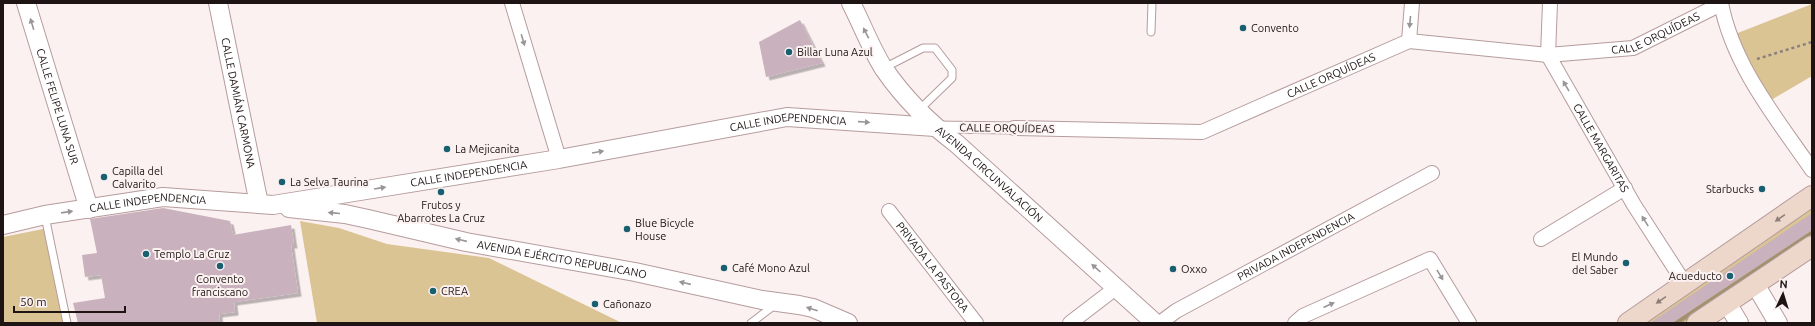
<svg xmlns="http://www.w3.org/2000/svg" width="1815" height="326" viewBox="0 0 1815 326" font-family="Ubuntu,sans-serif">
  <defs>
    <filter id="shadow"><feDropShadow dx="3.5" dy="3.5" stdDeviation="0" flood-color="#0004"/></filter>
  </defs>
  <rect width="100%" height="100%" fill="#fcf1f1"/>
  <g fill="#dbc494">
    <polygon points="1812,4 1812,76 1766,103 1730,36"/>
    <polygon points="1812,207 1812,237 1684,323 1639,323"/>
    <polygon points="300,221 339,228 387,244 489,258 622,323 317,323"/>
    <polygon points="48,228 67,323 3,323 3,237"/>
  </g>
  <g fill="#c9b1bd" filter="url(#shadow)">
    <polygon points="800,20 822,63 766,77 759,42"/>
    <polygon points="163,208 230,221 233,235 291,225 294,245 291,245 298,293 234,302 235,312 219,314 220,323 78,323 73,303 105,298 101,275 85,277 82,255 97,253 90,219"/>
    <polygon points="1812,213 1812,230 1672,323 1650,323"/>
  </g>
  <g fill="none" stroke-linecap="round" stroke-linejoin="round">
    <defs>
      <g id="service">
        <polyline points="1151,32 1152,3"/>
        <polyline points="884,68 923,48 935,48 952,70 952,78 919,110"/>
        <polyline points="45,216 67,323"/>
        <polyline points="751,323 776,304"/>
      </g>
      <polyline id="pedestrian" points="935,127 1014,128"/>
      <g id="minor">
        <polyline points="512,3 559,159"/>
        <path id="s1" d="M1550 3 1548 55 1634 205 1685 284"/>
        <path d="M1721 3C1733 66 1777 119 1812 170"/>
        <polyline points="1409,41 1412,3"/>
        <path id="s2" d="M1014 128 1202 132 1409 41 1548 55 1633 48 1721 4"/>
        <path id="s3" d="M889 211 976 323"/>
        <polyline points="1541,239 1625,188"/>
        <polyline points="1070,323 1117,287"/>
        <path id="s4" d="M1160 323 1176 311 1432 173"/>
        <polyline points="1295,323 1303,316 1430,259 1469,323"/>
      </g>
      <g id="tertiary">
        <path id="s5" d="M26 3 89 209"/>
        <path id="s6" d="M218 3 259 204"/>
        <path id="s7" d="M851 3C862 24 871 49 884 69 904 98 929 123 957 144L1155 323"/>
        <path id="s8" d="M289 208 345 214 368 219 466 242 635 272 762 300 799 305 813 308 848 323"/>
        <path id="s9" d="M3 225 45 215 163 197 273 205 559 159 787 117 935 127"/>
        <polyline points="1755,284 1778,323"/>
        <polyline points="1727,303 1739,323"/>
      </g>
      <g id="secondary">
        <polyline points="1628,323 1812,196"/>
        <polyline points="1697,323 1812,246"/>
      </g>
    </defs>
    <use href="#service" stroke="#b69c9c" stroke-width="9"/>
    <use href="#pedestrian" stroke="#b69c9c" stroke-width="13"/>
    <use href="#minor" stroke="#b69c9c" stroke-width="16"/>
    <use href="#tertiary" stroke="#b69c9c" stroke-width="20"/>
    <use href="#secondary" stroke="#b69c9c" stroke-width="22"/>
    <polyline stroke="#8a8080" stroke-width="2.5" stroke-dasharray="3 3" stroke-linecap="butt" points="1757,59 1812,42"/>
    <use href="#service" stroke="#fff" stroke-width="7"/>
    <use href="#pedestrian" stroke="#fff" stroke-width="11"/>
    <use href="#minor" stroke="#fff" stroke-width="14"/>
    <use href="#tertiary" stroke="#fff" stroke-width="18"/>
    <use href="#secondary" stroke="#ecd7ca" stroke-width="20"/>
  </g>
  <defs><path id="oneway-solid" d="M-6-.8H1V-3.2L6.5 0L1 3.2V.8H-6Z"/></defs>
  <g fill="#9a9595">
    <use href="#oneway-solid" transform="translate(1410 22) rotate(95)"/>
    <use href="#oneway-solid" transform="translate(32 24) rotate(-107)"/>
    <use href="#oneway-solid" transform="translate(866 33) rotate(-117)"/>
    <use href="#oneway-solid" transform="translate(523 40) rotate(73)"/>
    <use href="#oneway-solid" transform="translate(1566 86) rotate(-120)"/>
    <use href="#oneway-solid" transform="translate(864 122) rotate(4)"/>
    <use href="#oneway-solid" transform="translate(598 152) rotate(-10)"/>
    <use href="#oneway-solid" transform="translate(380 188) rotate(-9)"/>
    <use href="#oneway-solid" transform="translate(67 212) rotate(-8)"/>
    <use href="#oneway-solid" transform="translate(334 213) rotate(-175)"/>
    <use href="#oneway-solid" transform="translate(1645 221) rotate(-122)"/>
    <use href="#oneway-solid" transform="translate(461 240) rotate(-167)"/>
    <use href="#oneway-solid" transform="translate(1096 268) rotate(-138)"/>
    <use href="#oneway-solid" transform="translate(1440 275) rotate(59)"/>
    <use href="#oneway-solid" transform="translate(685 283) rotate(-167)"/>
    <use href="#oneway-solid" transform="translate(1329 305) rotate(-24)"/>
    <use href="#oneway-solid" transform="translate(812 309) rotate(-162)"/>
  </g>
  <g fill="#8f7f78">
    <use href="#oneway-solid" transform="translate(1780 218) rotate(145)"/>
    <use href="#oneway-solid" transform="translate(1661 300) rotate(145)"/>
  </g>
  <g fill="#186070" stroke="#fcf1f1" stroke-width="1.5">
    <circle cx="1243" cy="28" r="4"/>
    <circle cx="789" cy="52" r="4"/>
    <circle cx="447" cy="149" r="4"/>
    <circle cx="104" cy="177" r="4"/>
    <circle cx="282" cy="182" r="4"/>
    <circle cx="1762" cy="189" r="4"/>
    <circle cx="441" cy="192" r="4"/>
    <circle cx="627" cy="229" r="4"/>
    <circle cx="146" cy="254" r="4"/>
    <circle cx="1626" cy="263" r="4"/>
    <circle cx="220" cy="266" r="4"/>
    <circle cx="724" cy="268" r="4"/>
    <circle cx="1173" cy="269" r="4"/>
    <circle cx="1730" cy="276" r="4"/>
    <circle cx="433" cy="291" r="4"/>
    <circle cx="595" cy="304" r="4"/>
  </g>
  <g text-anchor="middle" stroke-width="4" stroke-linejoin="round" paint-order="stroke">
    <g font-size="11" fill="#1e1414" stroke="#fcf1f1" text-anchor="start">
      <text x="1251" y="32">Convento</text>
      <text x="797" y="56">Billar Luna Azul</text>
      <text x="455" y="153">La Mejicanita</text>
      <text x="112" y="175">Capilla del<tspan x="112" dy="13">Calvarito</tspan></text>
      <text x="290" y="186">La Selva Taurina</text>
      <text x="1754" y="193" text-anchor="end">Starbucks</text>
      <text x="441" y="209" text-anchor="middle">Frutos y<tspan x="441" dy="13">Abarrotes La Cruz</tspan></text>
      <text x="635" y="227">Blue Bicycle<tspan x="635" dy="13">House</tspan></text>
      <text x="154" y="258">Templo La Cruz</text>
      <text x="1618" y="261" text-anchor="end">El Mundo<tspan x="1618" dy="13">del Saber</tspan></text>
      <text x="732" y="272">Café Mono Azul</text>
      <text x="1181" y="273">Oxxo</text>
      <text x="1722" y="280" text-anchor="end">Acueducto</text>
      <text x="220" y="283" text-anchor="middle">Convento<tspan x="220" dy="13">franciscano</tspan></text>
      <text x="441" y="295">CREA</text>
      <text x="603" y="308">Cañonazo</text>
    </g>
    <g font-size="11" fill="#1e1414" stroke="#fcf1f1">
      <text dy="4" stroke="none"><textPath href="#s2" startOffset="665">CALLE ORQUÍDEAS</textPath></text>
      <text dy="4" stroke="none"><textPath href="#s2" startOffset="329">CALLE ORQUÍDEAS</textPath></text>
      <text dy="4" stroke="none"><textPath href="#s6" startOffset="102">CALLE DAMIÁN CARMONA</textPath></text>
      <text dy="4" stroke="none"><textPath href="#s5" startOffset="108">CALLE FELIPE LUNA SUR</textPath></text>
      <text dy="4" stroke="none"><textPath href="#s9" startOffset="795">CALLE INDEPENDENCIA</textPath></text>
      <text transform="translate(1007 128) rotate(1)" y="4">CALLE ORQUÍDEAS</text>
      <text dy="4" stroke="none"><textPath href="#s1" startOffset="159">CALLE MARGARITAS</textPath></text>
      <text dy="4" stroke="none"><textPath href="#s9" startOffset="471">CALLE INDEPENDENCIA</textPath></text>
      <text dy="4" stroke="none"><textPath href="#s7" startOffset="223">AVENIDA CIRCUNVALACIÓN</textPath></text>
      <text dy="4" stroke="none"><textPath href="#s9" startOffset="147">CALLE INDEPENDENCIA</textPath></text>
      <text dy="4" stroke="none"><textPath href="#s4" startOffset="156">PRIVADA INDEPENDENCIA</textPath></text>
      <text dy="4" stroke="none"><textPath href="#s8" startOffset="278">AVENIDA EJÉRCITO REPUBLICANO</textPath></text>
      <text dy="4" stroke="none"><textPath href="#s3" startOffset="71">PRIVADA LA PASTORA</textPath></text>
    </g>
  </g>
  <rect width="1815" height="326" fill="none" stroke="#1e1414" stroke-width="8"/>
  <g transform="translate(1783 294) rotate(4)" stroke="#fcf1f1" stroke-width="3" paint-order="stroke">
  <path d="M0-3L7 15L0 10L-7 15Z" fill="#1e1414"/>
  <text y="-6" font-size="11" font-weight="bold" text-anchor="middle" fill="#1e1414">N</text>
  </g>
  <path d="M14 306v6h111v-6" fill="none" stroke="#1e1414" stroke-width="2"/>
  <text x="20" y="306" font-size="12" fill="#1e1414" stroke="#fcf1f1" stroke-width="3" paint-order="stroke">50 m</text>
</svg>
